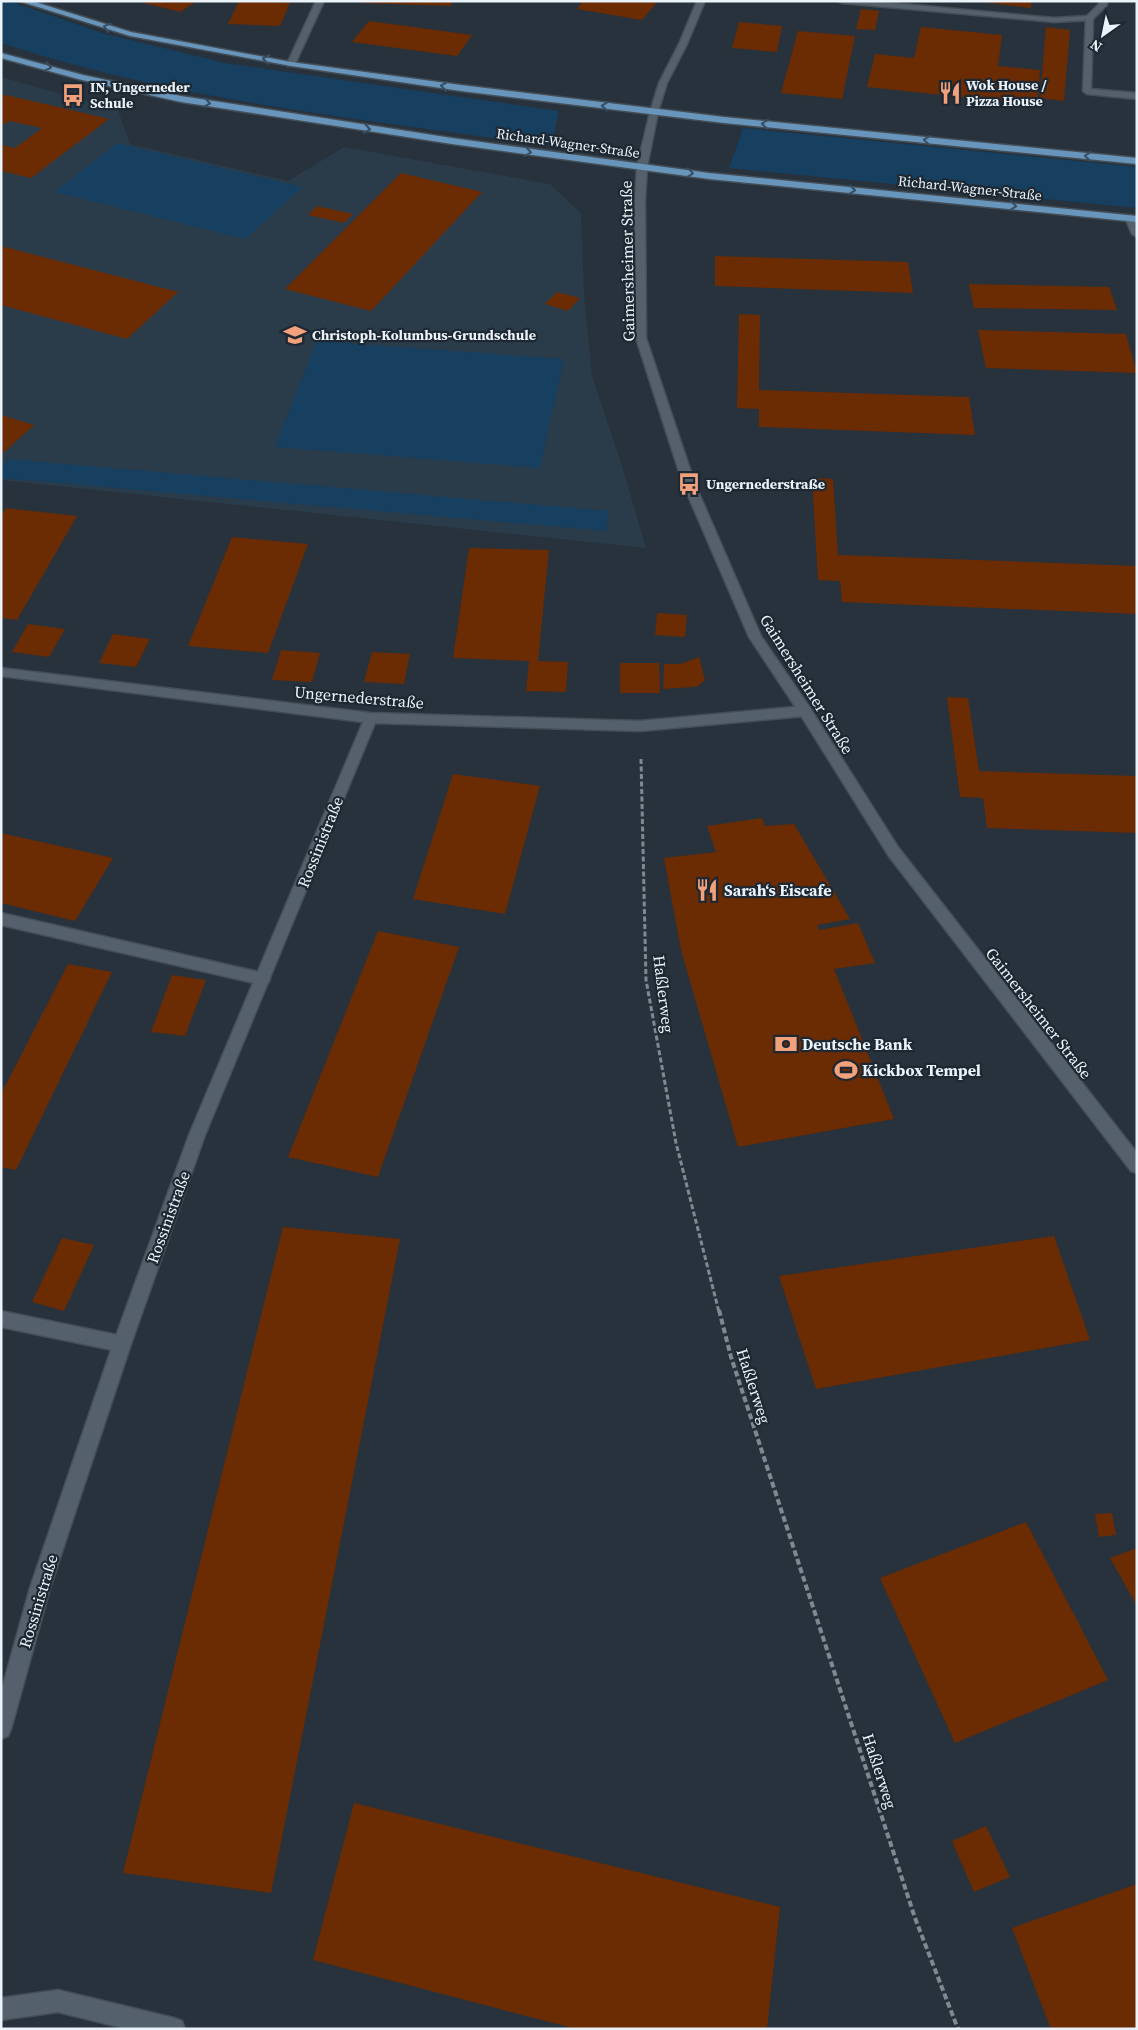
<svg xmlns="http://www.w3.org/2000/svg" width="1138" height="2030" viewBox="0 0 1138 2030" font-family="'Source Serif 4',serif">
  <rect width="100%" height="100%" fill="#27323c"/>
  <polygon fill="#2a3b4a" points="1,77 118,110 130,144 288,181 344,147 550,184 581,213 584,295 592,376 623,469 646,548 1,480"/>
  <g fill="#163f60">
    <path d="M1 1H9L102 33 225 63 559 111 551 146C369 120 176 101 1 43Z"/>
    <polygon points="743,128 1137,167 1137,208 729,168"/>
    <polygon points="117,143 303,187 245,239 55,192"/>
    <polygon points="317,341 564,359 540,468 275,447"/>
    <polygon points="8,459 609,511 606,531 1,478 1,470"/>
  </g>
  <g fill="#6b2b03">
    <polygon points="147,1 197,1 180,12 144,3"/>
    <polygon points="239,1 250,1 290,3 280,26 228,24"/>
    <polygon points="361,1 452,1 451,6 361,3"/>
    <polygon points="583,1 658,1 642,20 577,9"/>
    <polygon points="974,1 1031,1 1031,8"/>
    <polygon points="861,9 879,11 875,30 856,29"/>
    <polygon points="369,21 472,35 457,56 352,42"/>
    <polygon points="739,22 782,26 777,52 732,48"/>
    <polygon points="921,27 1002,35 998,66 1040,70 1037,105 867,87 875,54 914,58"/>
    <polygon points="1046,27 1070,30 1064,101 1040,98"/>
    <polygon points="798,31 855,36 842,99 781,93"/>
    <polygon points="1,94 67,109 109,119 31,178 1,171 1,145 15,148 42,128 9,121 1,126"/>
    <polygon points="401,173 482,192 371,311 285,289"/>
    <polygon points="317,206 353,214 344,223 308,215"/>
    <polygon points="1,246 178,292 127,339 1,305"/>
    <polygon points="715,256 908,262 913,293 715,286"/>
    <polygon points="969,284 1109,287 1117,310 974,308"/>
    <polygon points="557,292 580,298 568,311 545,304"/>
    <polygon points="739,314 760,315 759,390 969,397 975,435 759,427 759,409 737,408"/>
    <polygon points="978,330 1126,334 1137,373 986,368"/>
    <polygon points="1,415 34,425 1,455"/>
    <polygon points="812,478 833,479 838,555 1137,566 1137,614 842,602 840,581 818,580"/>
    <polygon points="6,508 77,516 17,620 1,618 1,516"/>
    <polygon points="232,537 308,544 268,653 188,646"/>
    <polygon points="469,548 549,550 538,661 568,662 566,692 526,691 529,661 453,658"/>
    <polygon points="657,613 687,615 685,637 655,635"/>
    <polygon points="28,624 65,629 49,657 12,652"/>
    <polygon points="113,634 150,639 136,667 99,663"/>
    <polygon points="281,650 320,653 312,682 272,680"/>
    <polygon points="372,652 410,654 404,684 364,682"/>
    <polygon points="699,657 705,680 698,686 693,687 663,689 664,664 681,664"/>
    <polygon points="620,663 659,663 660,693 620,693"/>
    <polygon points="947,697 968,698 979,771 1137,776 1137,833 987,828 983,798 960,797"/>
    <polygon points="453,774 540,786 505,914 413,899"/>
    <polygon points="762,818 765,826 794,824 850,919 817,925 819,930 858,923 875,963 834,969 894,1119 738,1147 681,950 664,858 716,852 707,826"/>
    <polygon points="1,833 113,858 75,921 1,903"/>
    <polygon points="378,931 459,947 378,1177 288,1157"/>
    <polygon points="68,964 112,972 16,1170 1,1167 1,1094"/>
    <polygon points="172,975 206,980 185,1036 151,1032"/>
    <polygon points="283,1227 400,1239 271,1893 123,1873"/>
    <polygon points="1054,1236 1090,1340 816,1389 779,1276"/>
    <polygon points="62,1238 94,1245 64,1311 32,1302"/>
    <polygon points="1112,1513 1116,1535 1099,1537 1095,1514"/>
    <polygon points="1026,1522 1108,1680 955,1743 880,1578"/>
    <polygon points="1137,1548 1137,1606 1110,1558"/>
    <polygon points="354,1803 780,1907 767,2029 576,2029 313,1960"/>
    <polygon points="986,1826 1010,1877 974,1892 952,1841"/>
    <polygon points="1137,1884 1137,2029 1051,2029 1012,1928"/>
  </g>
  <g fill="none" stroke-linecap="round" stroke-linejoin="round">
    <defs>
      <g id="lane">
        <polygon points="1086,16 1093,18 1091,89 1137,93 1137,99 1087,94 1083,91"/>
        <polygon points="1,913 263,973 268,975 270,979 268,983 263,985 1,925"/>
        <polygon points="1,1311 122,1336 128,1338 131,1344 128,1350 122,1352 1,1327"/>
        <polygon points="58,1990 174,2018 182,2021 185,2029 127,2029 58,2012 1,2020 1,1998"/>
      </g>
      <g id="street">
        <polygon points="316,1 324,1 295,64 288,66 287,64"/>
        <polygon points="838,1 871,1 1054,18 1087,16 1099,4 1099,1 1107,1 1107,5 1092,20 1054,22 842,3"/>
        <polygon points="1130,215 1133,216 1137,223 1137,237 1132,234 1125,218"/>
        <polygon points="1,668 371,713 640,721 805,706 810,708 811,711 810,714 805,716 640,731 375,723 205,1135 131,1344 50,1588 11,1729 8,1736 1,1739 1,1692 30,1588 113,1344 189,1135 363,722 1,676"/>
      </g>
      <polygon id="secondary" points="697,1 705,1 687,44 667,83 658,112 647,167 645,200 646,338 695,484 761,636 810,708 898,847 1137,1153 1137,1173 1131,1171 888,855 800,714 749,637 683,484 636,338 635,200 637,167 650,112 659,83 679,44"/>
      <g id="primary">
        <polygon points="19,1 32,1 131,32 291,62 461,85 724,117 1137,158 1137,164 724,123 461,91 291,66 130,36"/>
        <polygon points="1,53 83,75 181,96 452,138 709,173 1137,216 1137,222 709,179 452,144 181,102 82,80 1,58"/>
      </g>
    </defs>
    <use href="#lane" stroke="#444e57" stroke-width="3"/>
    <use href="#street" stroke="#444e57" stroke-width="3"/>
    <use href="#secondary" stroke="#444e57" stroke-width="3"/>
    <use href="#primary" stroke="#444e57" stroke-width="3"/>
    <polyline stroke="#808992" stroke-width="3" stroke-dasharray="5 2.5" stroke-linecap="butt" points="641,759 646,980 676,1143 719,1312"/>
    <polyline stroke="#808992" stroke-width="4" stroke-dasharray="6 3" stroke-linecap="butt" points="719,1310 731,1357 915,1918 958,2029"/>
    <use href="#lane" fill="#54616c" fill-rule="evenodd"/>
    <use href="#street" fill="#54616c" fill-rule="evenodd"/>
    <use href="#secondary" fill="#54616c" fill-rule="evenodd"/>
    <use href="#primary" fill="#6895bb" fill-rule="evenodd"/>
  </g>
  <defs><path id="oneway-chevron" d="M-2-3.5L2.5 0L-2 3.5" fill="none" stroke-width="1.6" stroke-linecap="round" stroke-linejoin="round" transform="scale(1.25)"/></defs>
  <g stroke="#374e62">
    <use href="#oneway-chevron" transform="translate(107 27) rotate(-163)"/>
    <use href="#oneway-chevron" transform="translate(266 59) rotate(-170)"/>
    <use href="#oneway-chevron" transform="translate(48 67) rotate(15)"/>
    <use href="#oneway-chevron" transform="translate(444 86) rotate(-172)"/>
    <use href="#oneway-chevron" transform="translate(207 103) rotate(9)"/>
    <use href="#oneway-chevron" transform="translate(605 106) rotate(-174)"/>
    <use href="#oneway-chevron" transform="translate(765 124) rotate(-174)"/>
    <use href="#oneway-chevron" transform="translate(367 129) rotate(9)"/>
    <use href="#oneway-chevron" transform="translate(927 140) rotate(-174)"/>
    <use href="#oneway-chevron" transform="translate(528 152) rotate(8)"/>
    <use href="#oneway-chevron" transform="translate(1088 156) rotate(-174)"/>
    <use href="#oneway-chevron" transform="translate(690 173) rotate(7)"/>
    <use href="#oneway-chevron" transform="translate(852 190) rotate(6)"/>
    <use href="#oneway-chevron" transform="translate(1013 206) rotate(6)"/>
  </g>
  <defs>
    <symbol id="restaurant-bare" viewBox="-9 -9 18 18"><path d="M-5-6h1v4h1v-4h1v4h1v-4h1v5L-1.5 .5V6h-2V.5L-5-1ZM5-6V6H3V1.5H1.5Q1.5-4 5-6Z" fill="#f1a17c" stroke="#1d2832" stroke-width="2.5" paint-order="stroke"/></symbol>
    <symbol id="bus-bare" viewBox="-9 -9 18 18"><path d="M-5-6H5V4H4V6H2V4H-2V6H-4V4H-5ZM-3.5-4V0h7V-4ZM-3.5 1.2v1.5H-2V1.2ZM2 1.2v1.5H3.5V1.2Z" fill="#f1a17c" stroke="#1d2832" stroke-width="2.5" paint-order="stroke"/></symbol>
    <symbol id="school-bare" viewBox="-9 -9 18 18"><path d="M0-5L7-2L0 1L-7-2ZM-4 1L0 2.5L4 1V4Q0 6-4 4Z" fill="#f1a17c" stroke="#1d2832" stroke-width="2.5" paint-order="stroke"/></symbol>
    <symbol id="bank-bare" viewBox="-9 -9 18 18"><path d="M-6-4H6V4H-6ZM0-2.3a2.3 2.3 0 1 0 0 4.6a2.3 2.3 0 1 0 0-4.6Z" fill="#f1a17c" stroke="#1d2832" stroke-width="2.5" paint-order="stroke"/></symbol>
    <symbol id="stadium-bare" viewBox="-9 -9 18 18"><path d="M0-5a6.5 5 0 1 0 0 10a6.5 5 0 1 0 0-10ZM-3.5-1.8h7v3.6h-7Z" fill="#f1a17c" stroke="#1d2832" stroke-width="2.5" paint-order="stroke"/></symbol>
  </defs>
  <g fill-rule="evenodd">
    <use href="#restaurant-bare" x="934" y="77" width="32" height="32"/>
    <use href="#bus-bare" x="57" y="79" width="32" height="32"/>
    <use href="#school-bare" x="279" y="319" width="32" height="32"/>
    <use href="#bus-bare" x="673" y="468" width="32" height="32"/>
    <use href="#restaurant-bare" x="691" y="874" width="32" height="32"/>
    <use href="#bank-bare" x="770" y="1028" width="32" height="32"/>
    <use href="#stadium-bare" x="830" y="1054" width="32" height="32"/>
  </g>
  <g text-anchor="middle" stroke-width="4.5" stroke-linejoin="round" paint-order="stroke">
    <g font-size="14" font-weight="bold" fill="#ebf3fa" stroke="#1d2832" text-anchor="start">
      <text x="966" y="90">Wok House /<tspan x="966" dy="16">Pizza House</tspan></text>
      <text x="90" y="92">IN, Ungerneder<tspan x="90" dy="16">Schule</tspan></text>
      <text x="312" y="340">Christoph-Kolumbus-Grundschule</text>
      <text x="706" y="489">Ungernederstraße</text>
    </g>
    <g font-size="14" fill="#ebf3fa" stroke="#1d2832">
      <text transform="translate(568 143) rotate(8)" y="5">Richard-Wagner-Straße</text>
      <text transform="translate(970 188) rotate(6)" y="5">Richard-Wagner-Straße</text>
    </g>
    <g font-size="16" fill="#ebf3fa" stroke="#1d2832">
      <text transform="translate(627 261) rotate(-91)" y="6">Gaimersheimer Straße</text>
      <text transform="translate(807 684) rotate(58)" y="6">Gaimersheimer Straße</text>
      <text transform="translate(359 697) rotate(5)" y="6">Ungernederstraße</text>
      <text transform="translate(320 842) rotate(-68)" y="6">Rossinistraße</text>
      <text transform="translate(664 994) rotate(83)" y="6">Haßlerweg</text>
      <text transform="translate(1039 1013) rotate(52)" y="6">Gaimersheimer Straße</text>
      <text transform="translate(168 1217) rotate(-70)" y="6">Rossinistraße</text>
      <text transform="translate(754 1386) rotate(72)" y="6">Haßlerweg</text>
      <text transform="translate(38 1601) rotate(-73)" y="6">Rossinistraße</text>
      <text transform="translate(880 1771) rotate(72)" y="6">Haßlerweg</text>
    </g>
    <g font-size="16" font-weight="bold" fill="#ebf3fa" stroke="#1d2832" text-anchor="start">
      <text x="724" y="896">Sarah‘s Eiscafe</text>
      <text x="802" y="1050">Deutsche Bank</text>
      <text x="862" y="1076">Kickbox Tempel</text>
    </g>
  </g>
  <rect width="1138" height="2030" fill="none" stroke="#ebf3fa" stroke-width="5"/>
  <g transform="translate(1103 35) rotate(213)" stroke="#1d2832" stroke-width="4" paint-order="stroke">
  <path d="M0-4L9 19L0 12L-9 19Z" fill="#ebf3fa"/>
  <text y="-8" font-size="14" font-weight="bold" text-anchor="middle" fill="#ebf3fa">N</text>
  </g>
</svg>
